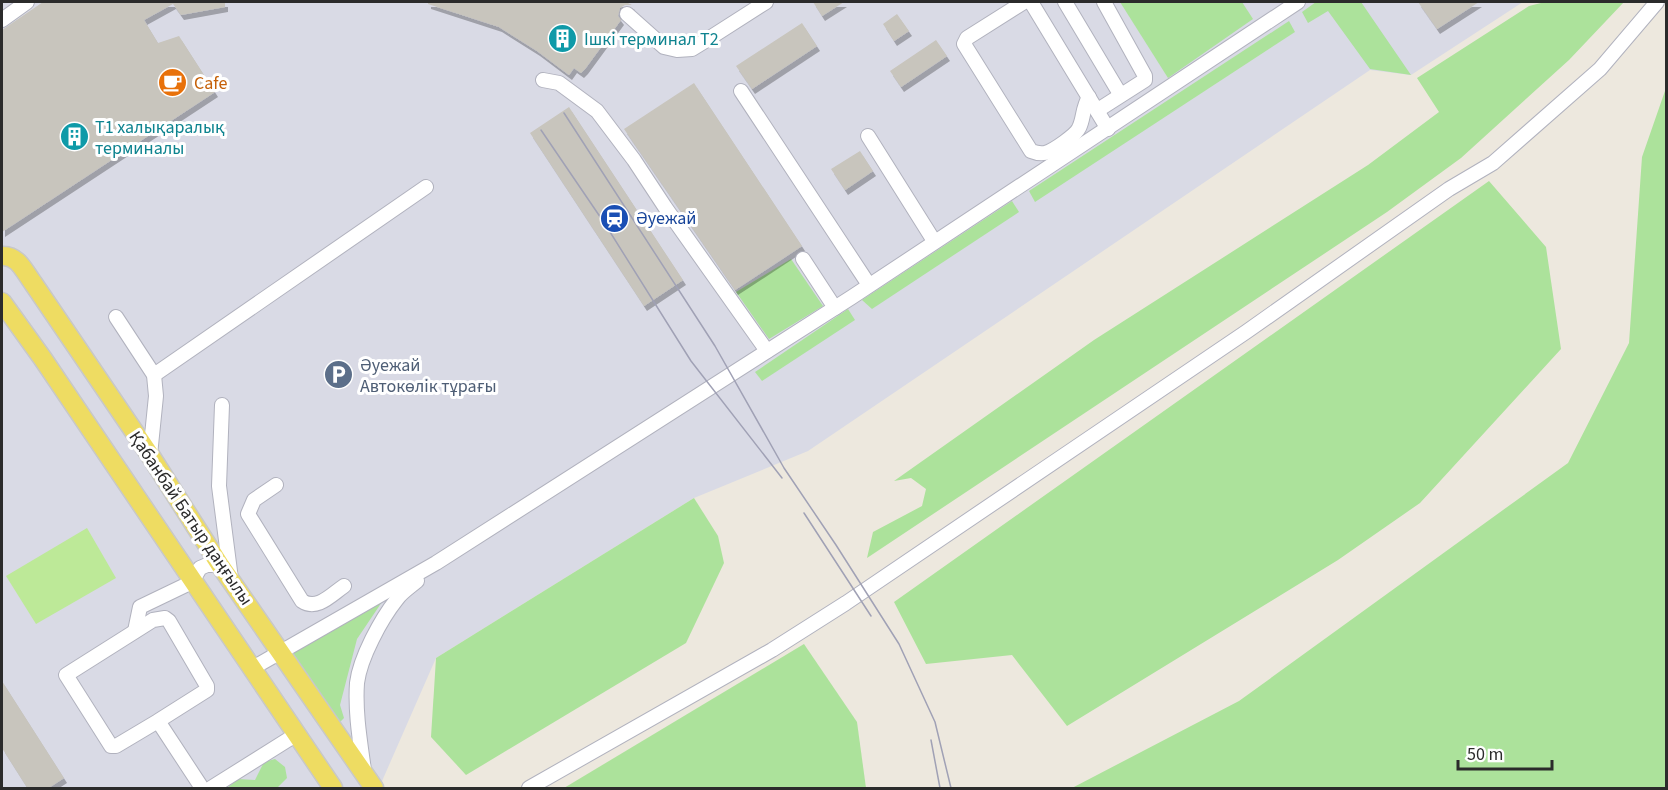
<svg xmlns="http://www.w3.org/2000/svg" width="1668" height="790" viewBox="0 0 1668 790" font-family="'Source Sans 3',sans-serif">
  <defs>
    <filter id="shadow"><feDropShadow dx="3" dy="5" stdDeviation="0" flood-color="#0004"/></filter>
  </defs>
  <rect width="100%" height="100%" fill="#ede8de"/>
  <polygon fill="#d9dae5" points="2,2 1523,2 1411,75 1370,70 808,451 694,498 436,658 379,788 2,788"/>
  <g fill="#ace29b">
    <polygon points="1120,2 1242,2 1253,19 1168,78"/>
    <polygon points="1316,2 1361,2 1411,75 1370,69 1328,11 1308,23 1302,12"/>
    <polygon points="1545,2 1624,2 1569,60 1461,158 1387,212 867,558 873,532 922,506 926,489 911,478 894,481 1094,340 1368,165 1439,112 1417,78 1529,6"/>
    <polygon points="1289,21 1295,32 1035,202 1029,191"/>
    <polygon points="1666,88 1666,788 1072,788 1239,701 1568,463 1629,343 1642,157"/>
    <polygon points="1489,181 1546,247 1561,349 1420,503 1338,560 1067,726 1012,655 926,664 894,602"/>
    <polygon points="1012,201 1019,212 872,309 862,300"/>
    <polygon points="791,259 823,306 769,339 736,292"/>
    <polygon points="848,309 855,320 762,381 755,372"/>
    <polygon points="694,498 718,536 724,563 686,643 466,775 431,737 436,658"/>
    <polygon points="386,596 357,639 340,705 344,718 339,723 293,653"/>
    <polygon points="804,644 857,722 866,788 564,788"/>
    <polygon points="275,759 285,767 287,778 277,788 227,788 238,779 255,780 264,762"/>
  </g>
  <polygon fill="#bde998" points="87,528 116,578 36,624 6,576"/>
  <g fill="#c8c5bd" filter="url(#shadow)">
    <polygon points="43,2 225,2 225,7 181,15 173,4 144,20 158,43 179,36 215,92 2,232 2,30"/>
    <polygon points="428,2 626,2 632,5 625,5 620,8 618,16 621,20 585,69 581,73 574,68 569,75 537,51 499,27 428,4"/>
    <polygon points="813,2 844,2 822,16"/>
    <polygon points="1418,2 1479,2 1437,29"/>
    <polygon points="897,14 909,31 894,41 883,24"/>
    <polygon points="802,23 817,46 752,89 736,66"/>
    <polygon points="936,40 947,56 901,87 890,71"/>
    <polygon points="694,83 802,246 735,290 624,129"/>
    <polygon points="569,107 683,280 644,306 530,133"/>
    <polygon points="860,151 873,171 845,190 831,169"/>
    <polygon points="2,681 64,778 47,789 28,789 2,748"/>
  </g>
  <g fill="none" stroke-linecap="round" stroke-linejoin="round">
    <defs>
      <g id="minor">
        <path d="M1024 2 967 38 964 44 1031 151C1036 153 1040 154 1045 153 1053 151 1076 135 1079 128 1084 118 1082 109 1089 97"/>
        <polyline points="1031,2 1108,129"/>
        <polyline points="1065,2 1120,94"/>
        <polyline points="627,14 664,47 677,50 692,49 705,41 766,2"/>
        <polyline points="2,20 27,2"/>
        <polyline points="543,80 559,83 597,111 634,160 665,207 767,351"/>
        <polyline points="741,91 869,285"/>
        <polyline points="1098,110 1145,80 1145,76 1104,2"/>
        <polyline points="868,136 934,241"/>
        <polyline points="803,259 835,308"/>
        <polyline points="116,317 154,375 156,396 150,455"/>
        <polyline points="154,375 426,187"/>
        <polyline points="222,405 219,486 231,579"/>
        <path d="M276 485 254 500 248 514 302 601C317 611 331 595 344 586"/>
        <polyline points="135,631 140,607 192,582 200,568 207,565 220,565"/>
        <polyline points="251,669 436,563 852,297 1298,2"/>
        <polyline points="158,721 116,746 111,746 66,675 153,620 165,618 169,621 207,686 207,690 158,721 202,788"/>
        <path d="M364 770C360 741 355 712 357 683 360 658 381 619 397 599 402 592 410 587 417 581"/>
        <polyline points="211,788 297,734"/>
        <polyline points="529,788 772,650 846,603 1246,332 1449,189 1493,163 1600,69 1657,2"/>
      </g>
      <g id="major">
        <path d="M2 256C18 255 24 271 33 283L150 455 220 565 374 788"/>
        <polyline points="2,302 43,359 333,788"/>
      </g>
    </defs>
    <use href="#minor" stroke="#b1b2be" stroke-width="16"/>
    <use href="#major" stroke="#c8c8c8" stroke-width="21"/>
    <use href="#minor" stroke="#fff" stroke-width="14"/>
    <use href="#major" stroke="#eedc62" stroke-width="18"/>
    <g stroke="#a0a1b5" stroke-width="1.5">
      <polyline points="564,113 715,346 784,468 836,545 899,644 935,722 951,788"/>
      <polyline points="541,130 605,224 691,361 782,478"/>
      <polyline points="804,513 871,616"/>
      <polyline points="931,740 940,788"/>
    </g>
  </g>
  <defs>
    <symbol id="building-disc" viewBox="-11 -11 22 22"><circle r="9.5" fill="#0f9aa8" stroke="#fff"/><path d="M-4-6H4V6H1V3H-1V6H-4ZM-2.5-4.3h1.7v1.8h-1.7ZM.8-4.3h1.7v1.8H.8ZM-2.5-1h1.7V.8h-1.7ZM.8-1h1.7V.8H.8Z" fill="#fff"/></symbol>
    <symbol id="cafe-disc" viewBox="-11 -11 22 22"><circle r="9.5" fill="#e8710a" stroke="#fff"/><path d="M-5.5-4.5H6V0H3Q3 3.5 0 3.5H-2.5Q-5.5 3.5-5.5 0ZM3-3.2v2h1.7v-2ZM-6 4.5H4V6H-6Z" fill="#fff"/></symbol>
    <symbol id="station-disc" viewBox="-11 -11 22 22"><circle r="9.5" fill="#1a4fb4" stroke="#fff"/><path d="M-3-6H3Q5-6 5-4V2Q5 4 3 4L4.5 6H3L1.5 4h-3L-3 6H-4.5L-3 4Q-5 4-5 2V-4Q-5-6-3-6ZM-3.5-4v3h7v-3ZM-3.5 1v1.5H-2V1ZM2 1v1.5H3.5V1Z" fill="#fff"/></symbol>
    <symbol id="parking-disc" viewBox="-11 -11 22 22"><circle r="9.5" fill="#5c6f8a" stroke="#fff"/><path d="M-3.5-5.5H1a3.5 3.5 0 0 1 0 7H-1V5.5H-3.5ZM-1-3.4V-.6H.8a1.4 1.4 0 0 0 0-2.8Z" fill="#fff"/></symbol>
  </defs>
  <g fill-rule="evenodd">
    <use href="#building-disc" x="546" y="22" width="33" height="33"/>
    <use href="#cafe-disc" x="156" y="66" width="33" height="33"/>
    <use href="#building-disc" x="58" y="120" width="33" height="33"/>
    <use href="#station-disc" x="598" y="202" width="33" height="33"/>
    <use href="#parking-disc" x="322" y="358" width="33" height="33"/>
  </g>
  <g text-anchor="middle" stroke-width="6" stroke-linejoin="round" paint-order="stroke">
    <g font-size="18" fill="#0d838f" stroke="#fff" text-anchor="start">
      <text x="584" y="45">Ішкі терминал T2</text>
      <text x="95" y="133">T1 халықаралық<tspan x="95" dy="21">терминалы</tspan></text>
    </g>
    <g font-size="18" fill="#c56008" stroke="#fff" text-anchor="start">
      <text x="194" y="89">Cafe</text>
    </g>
    <g font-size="18" fill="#164399" stroke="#fff" text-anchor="start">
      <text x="636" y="224">Әуежай</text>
    </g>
    <g font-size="18" fill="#4e5e75" stroke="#fff" text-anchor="start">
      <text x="360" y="371">Әуежай<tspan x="360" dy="21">Автокөлік тұрағы</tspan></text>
    </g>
    <g font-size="18" fill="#2b2b2b" stroke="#fff">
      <text transform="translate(191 518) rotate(56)" y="6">Қабанбай Батыр даңғылы</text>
    </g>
  </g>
  <rect width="1668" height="790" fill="none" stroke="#2b2b2b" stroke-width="6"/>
  <path d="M1458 760v9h94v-9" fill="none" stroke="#2b2b2b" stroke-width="3"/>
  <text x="1467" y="760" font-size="18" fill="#2b2b2b" stroke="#ffffff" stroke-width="4.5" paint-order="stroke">50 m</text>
</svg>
